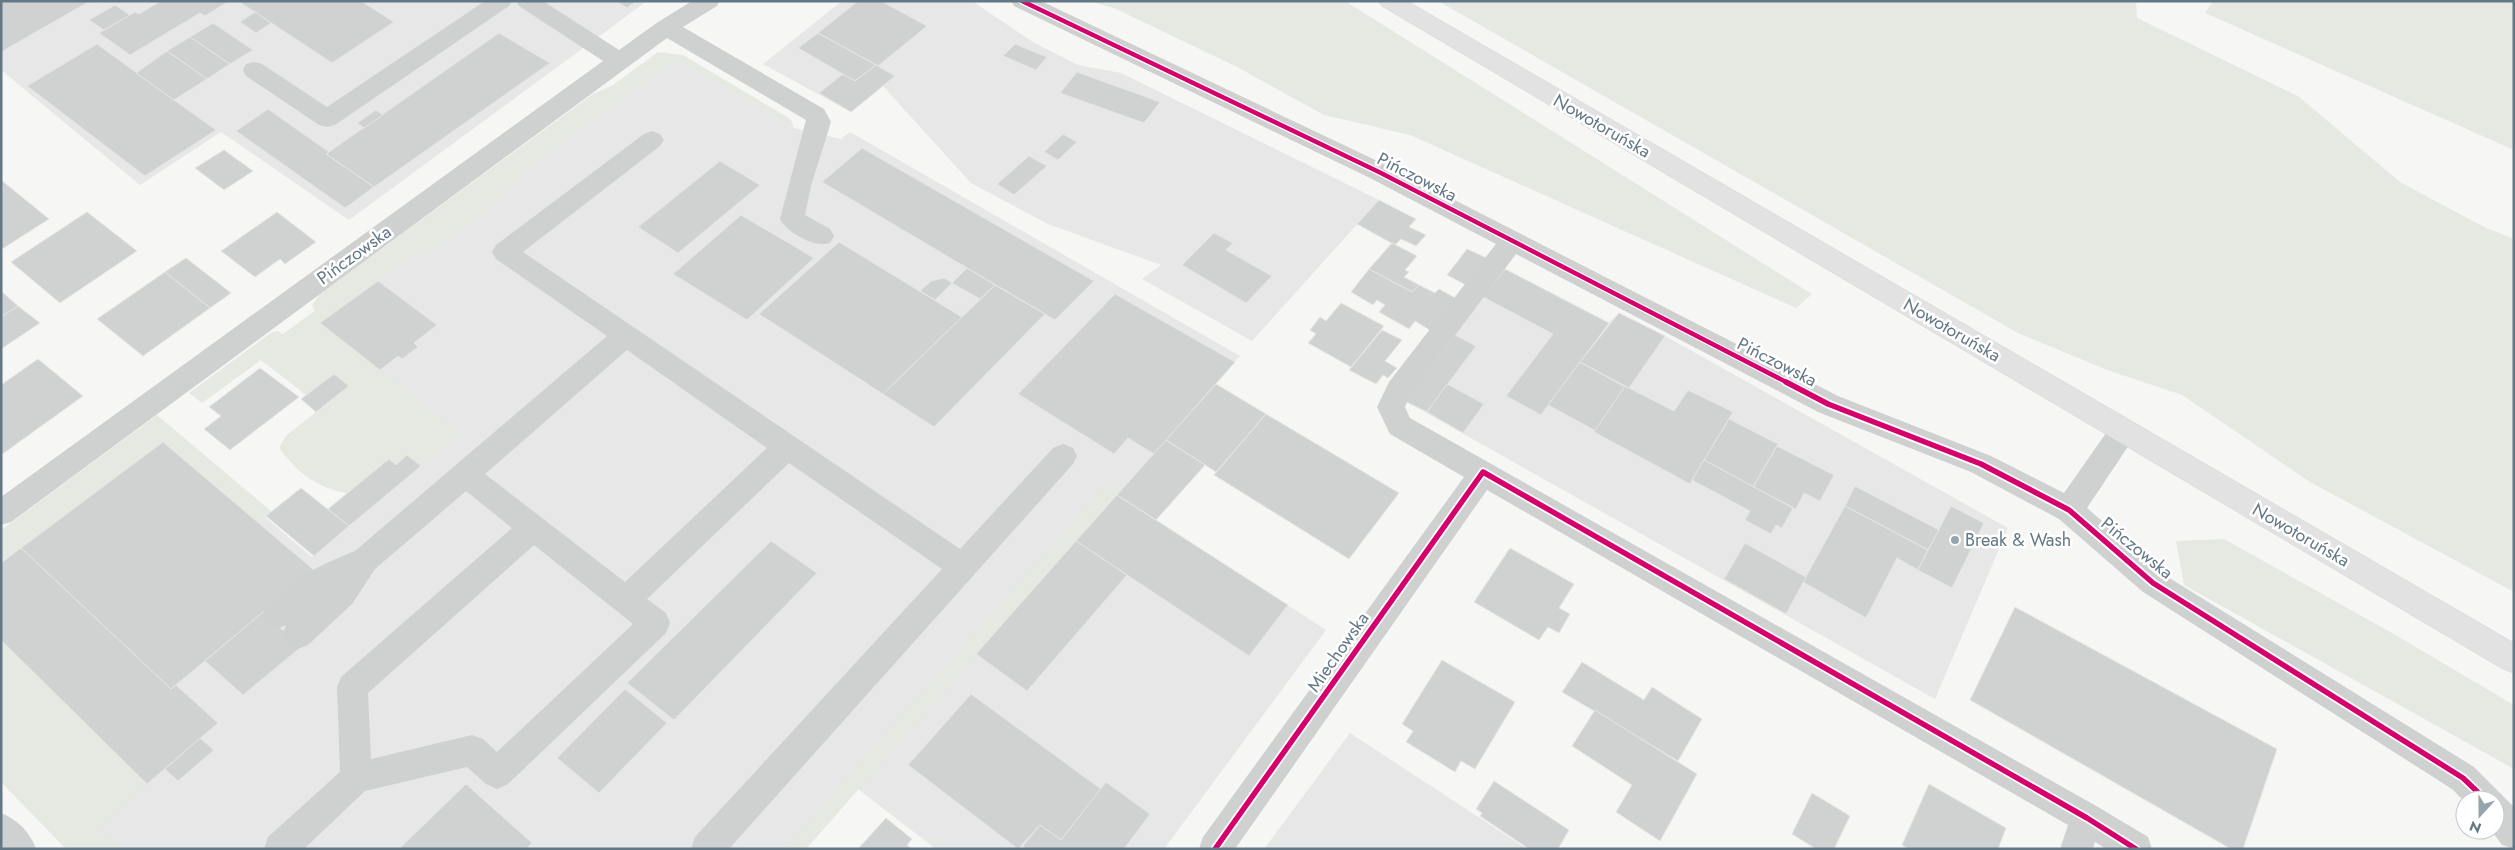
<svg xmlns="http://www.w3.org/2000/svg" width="2515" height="850" viewBox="0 0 2515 850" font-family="Jost,sans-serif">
  <rect width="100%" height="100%" fill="#f6f6f4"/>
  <g fill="#e6e7e6">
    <polygon points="1,1 647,1 349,220 221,132 140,185 1,70"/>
    <polygon points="842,1 972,1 1033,42 1078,65 1121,73 1379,200 1252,341 1142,279 1161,265 1048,224 971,183 883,86 851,112 763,64"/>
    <polygon points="664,52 794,128 841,139 850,132 1240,356 1118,495 1326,630 1164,849 936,849 858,789 806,849 110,849 1,736 1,540 156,425 312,557 437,452 282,335"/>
    <polygon points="1505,269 1608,323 1619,313 1665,336 2008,528 1935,699 1405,401"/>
    <polygon points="1350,733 1527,849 1264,849"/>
  </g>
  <g fill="#e6e9e2">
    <polygon points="1088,1 1345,1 1812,294 1796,308 1410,135 1324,115 1237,67 1114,8"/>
    <polygon points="1438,1 2136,1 2137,18 2298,96 2400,182 2484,227 2514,239 2514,592 2310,482 2182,395 2107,370 2018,333"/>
    <polygon points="2213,1 2514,1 2514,150 2205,13"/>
    <path d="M658 52 683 55 787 117 791 120 794 128 676 59 521 174C497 210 457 233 422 259L415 253 321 323 418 397 419 402 460 434 421 466 407 456 396 465 389 459 347 493C318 488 297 473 280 449L281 444 287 435 349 386 334 374 306 395 261 360 202 403 189 393 272 332 279 331 283 335 315 311 312 305 320 294 593 94 613 85Z"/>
    <polygon points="157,415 272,512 259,523 163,442 1,563 1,530"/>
    <polygon points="1121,483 1126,485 806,849 784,849 1099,492 1107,486"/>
    <polygon points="2224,539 2392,633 2514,705 2514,769 2184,585 2176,541"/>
    <polygon points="1,640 147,784 100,825 123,849 66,849 1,782"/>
  </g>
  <g fill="#d0d2d1" stroke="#e5e5e4">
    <polygon points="1,1 90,1 1,52"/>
    <polygon points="161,1 229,1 205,16 200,13 130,55 99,33 135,12 139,14"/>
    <polygon points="238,1 361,1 394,22 332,63"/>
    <polygon points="616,1 636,1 627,8"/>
    <polygon points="858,1 881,1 927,26 878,66 818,33"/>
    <polygon points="115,5 130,15 104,30 89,20"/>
    <polygon points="255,12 271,23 256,33 240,22"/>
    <polygon points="213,23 253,50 230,64 190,37"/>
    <polygon points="499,33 550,63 374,187 326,154"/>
    <polygon points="818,33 876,65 855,81 798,48"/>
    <polygon points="190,37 230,64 207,79 167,51"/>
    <polygon points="97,44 174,100 216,130 145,176 27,86"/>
    <polygon points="1015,44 1047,57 1036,70 1003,56"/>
    <polygon points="167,51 207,79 174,100 136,73"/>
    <polygon points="876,65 895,76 851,112 819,93 843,74 855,81"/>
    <polygon points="1077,72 1160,102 1144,123 1060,93"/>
    <polygon points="268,109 329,152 326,154 374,187 345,208 236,131"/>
    <polygon points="376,110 383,115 364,128 357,123"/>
    <polygon points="1063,134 1077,142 1058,160 1044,152"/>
    <polygon points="862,148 1094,281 1055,320 822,182"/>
    <polygon points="224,150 253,171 224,190 195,168"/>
    <polygon points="1029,156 1047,166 1014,195 997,184"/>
    <polygon points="720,161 760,185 678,253 638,227"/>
    <polygon points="1,180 49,219 2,249 1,248"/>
    <polygon points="1379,200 1416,219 1409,227 1426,235 1416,246 1401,239 1395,245 1357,224"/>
    <polygon points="87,212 137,251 60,303 11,262"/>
    <polygon points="277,212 316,242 285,264 280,259 255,277 221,251"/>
    <polygon points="741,215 814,258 747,320 673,274"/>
    <polygon points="1214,233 1233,243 1226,250 1272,276 1246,303 1182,265"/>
    <polygon points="839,242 962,317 883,394 759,314"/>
    <polygon points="1392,243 1417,256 1405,270 1409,272 1404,277 1419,285 1412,292 1369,269"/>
    <polygon points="1467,249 1489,259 1468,286 1447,275"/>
    <polygon points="186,258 231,293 210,308 165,272"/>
    <polygon points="967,268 995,285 980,299 952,283"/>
    <polygon points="1369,269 1412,292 1419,285 1435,293 1439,289 1459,300 1433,332 1415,321 1409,329 1379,312 1385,305 1377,300 1373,305 1351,292"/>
    <polygon points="1505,269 1609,323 1541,415 1506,396 1553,334 1483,297"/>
    <polygon points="165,272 210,308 143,356 97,319"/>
    <polygon points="945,278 952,283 935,300 920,291 931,281"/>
    <polygon points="378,281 437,325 414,343 418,347 402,359 398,356 380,370 320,323"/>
    <polygon points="995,285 1045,314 934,427 883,394"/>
    <polygon points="1,291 18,306 1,317"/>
    <polygon points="1115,294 1235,362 1154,454 1128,438 1114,454 1018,394"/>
    <polygon points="1341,303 1384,326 1351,367 1308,343 1316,334 1310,330 1320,317 1326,321"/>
    <polygon points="18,306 40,323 1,349 1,317"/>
    <polygon points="1619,313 1665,336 1629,388 1580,362"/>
    <polygon points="1382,330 1402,340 1385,361 1397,368 1388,378 1383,375 1376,384 1349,370"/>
    <polygon points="1455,335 1476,346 1427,412 1405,401"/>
    <polygon points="38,359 83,396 1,455 1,385"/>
    <polygon points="1580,362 1625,387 1596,431 1548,405"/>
    <polygon points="260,368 299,397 230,450 204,429 221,416 209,407"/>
    <polygon points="334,374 349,386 316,412 301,399"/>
    <polygon points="1216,384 1266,414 1216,472 1166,440"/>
    <polygon points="1447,384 1484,404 1463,433 1427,412"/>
    <polygon points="1625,386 1674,411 1688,390 1733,412 1690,484 1594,432"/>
    <polygon points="1266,414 1399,493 1349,559 1214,475"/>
    <polygon points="1729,419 1778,444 1753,487 1704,460"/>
    <polygon points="1166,440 1205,465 1156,520 1117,495"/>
    <polygon points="163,442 314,570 171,689 21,548"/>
    <polygon points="1777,446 1834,475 1820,501 1804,493 1796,509 1753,487"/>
    <polygon points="407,455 421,466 349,526 328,509 389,459 396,465"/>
    <polygon points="1704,460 1793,508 1782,528 1776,525 1771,534 1745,520 1750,511 1692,480"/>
    <polygon points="1855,486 1939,530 1928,550 1845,506"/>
    <polygon points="301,488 349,526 314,556 266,516"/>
    <polygon points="1117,495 1288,605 1249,656 1076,541"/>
    <polygon points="1845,506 1928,550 1918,570 1897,558 1866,618 1803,582"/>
    <polygon points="1951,506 1984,523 1952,588 1918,570"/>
    <polygon points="771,541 817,573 674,720 627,683"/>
    <polygon points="1076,541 1127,575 1027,691 976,654"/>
    <polygon points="1745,543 1806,577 1786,614 1724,579"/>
    <polygon points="21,548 171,689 176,685 218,723 147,784 1,640 1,563"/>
    <polygon points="1510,548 1574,584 1559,608 1570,614 1559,633 1548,627 1539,640 1474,602"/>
    <polygon points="2015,607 2277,749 2243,849 2231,849 1970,700"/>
    <polygon points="263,612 301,647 243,695 205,661"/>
    <polygon points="1442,660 1515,702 1475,769 1461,761 1455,772 1406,742 1413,731 1402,724"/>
    <polygon points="1582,662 1644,700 1652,687 1702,719 1678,761 1562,692"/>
    <polygon points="625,689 667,723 599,793 557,758"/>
    <polygon points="971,694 1101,789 1061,840 1040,825 1018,849 908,765"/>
    <polygon points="1595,710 1697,774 1660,841 1616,812 1632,785 1572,746"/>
    <polygon points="200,738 214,750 178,781 165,769"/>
    <polygon points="1494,781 1569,830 1558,849 1529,849 1480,816 1482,813 1476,809"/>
    <polygon points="1106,782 1150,814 1124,849 1026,849 1023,846 1040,825 1061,840"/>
    <polygon points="466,784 532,843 526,849 399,849"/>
    <polygon points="1929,784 2006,828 1998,849 1909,849 1902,845"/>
    <polygon points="1812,793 1850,816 1834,849 1816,849 1792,834"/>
    <polygon points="886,818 912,839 907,845 912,849 858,849"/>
  </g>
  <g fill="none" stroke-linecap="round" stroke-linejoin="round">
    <defs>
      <polygon id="major" points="1379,1 1407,1 2514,643 2514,673 2503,669 1382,6"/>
    </defs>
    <use href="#major" stroke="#d3d4d3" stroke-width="1"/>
    <g fill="#cfd1d1" fill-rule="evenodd">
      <polygon points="485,1 512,1 509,6 335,125 327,127 319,125 246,76 243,70 246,64 254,62 262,64 327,107"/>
      <path d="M516 1H543L619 50 658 22 692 1H720L717 6 683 27 824 109 831 122 811 186 805 215 830 229 834 236 830 243C815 248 787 233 780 219L806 120 667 38 11 522 1 525V497L603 61 519 6Z"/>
      <polygon points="1011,1 1041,1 1388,166 1838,396 1991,456 2064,493 2113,423 2123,419 2133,423 2137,431 2133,439 2087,508 2163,574 2474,767 2514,807 2514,849 2502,845 2491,830 2495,830 2495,800 2465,800 2465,802 2452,789 2143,592 2059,519 1971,472 1818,412 1516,254 1409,397 1405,407 1410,418 2098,807 2148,837 2152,849 2106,849 2095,842 2093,849 2060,849 2068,825 1487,490 1235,849 1199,849 1203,837 1464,477 1390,434 1377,407 1389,382 1496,244 1370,178 1014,6"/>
      <path d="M652 131 660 134 664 140 660 146 523 252 960 549 1053 448 1063 444 1073 448 1077 456 1073 464 729 849H691L695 837 942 569 789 463 647 599 666 613 670 623 666 633 508 784 497 789 486 784 467 767 365 791 304 849H264L268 837 340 772 337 687 341 677 512 528 466 491 375 569 352 604 308 645 297 649 286 645 282 635 286 625 277 629 266 625 262 615C276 584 325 563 355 551L607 336 496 259 492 252 496 245 644 134ZM627 350 767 448 625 582 485 474ZM534 545 633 624 497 752 483 739 472 735 371 759 368 693Z"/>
      <path d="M1 813C18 820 30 832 36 849H1Z"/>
    </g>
    <use href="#major" fill="#e2e2e3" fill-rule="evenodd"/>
    <defs>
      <polyline id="cycleway-far1" points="1022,1 1379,172 1788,383"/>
      <g id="cycleway">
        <polyline points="1786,382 1828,404 1981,464 2069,510 2153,583 2463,778 2486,800"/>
        <polyline points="1215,849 1483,472 2087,818 2136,849"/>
      </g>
    </defs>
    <use href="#cycleway-far1" stroke="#fff" stroke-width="7"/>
    <use href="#cycleway" stroke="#fff" stroke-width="9"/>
    <use href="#cycleway-far1" stroke="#d6006c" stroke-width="4.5"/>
    <use href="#cycleway" stroke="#d6006c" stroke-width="5.5"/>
  </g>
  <circle fill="#96a4ac" stroke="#fff" stroke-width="2" cx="1955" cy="540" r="5"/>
  <g text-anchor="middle" stroke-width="5" stroke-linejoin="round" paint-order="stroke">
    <g font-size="18" fill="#637886" stroke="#fff">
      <text transform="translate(1602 126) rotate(30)" y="6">Nowotoruńska</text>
      <text transform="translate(1417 177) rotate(27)" y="6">Pińczowska</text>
      <text transform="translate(354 255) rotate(-36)" y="6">Pińczowska</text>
      <text transform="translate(1952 330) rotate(30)" y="6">Nowotoruńska</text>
      <text transform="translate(1777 362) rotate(27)" y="6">Pińczowska</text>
      <text transform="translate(2301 535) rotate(30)" y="6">Nowotoruńska</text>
      <text transform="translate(2137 548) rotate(39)" y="6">Pińczowska</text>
      <text transform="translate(1338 652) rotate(-55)" y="6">Miechowska</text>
    </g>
    <g font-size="18" fill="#637886" stroke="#fff" text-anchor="start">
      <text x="1965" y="546">Break &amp; Wash</text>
    </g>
  </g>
  <rect width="2515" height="850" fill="none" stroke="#637886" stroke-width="5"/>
  <g transform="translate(2480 815) rotate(201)"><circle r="24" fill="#ffffff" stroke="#c1c9cf"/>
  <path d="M0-4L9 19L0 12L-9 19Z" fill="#96a4ac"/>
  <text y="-8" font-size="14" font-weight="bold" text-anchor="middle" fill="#637886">N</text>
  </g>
</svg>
